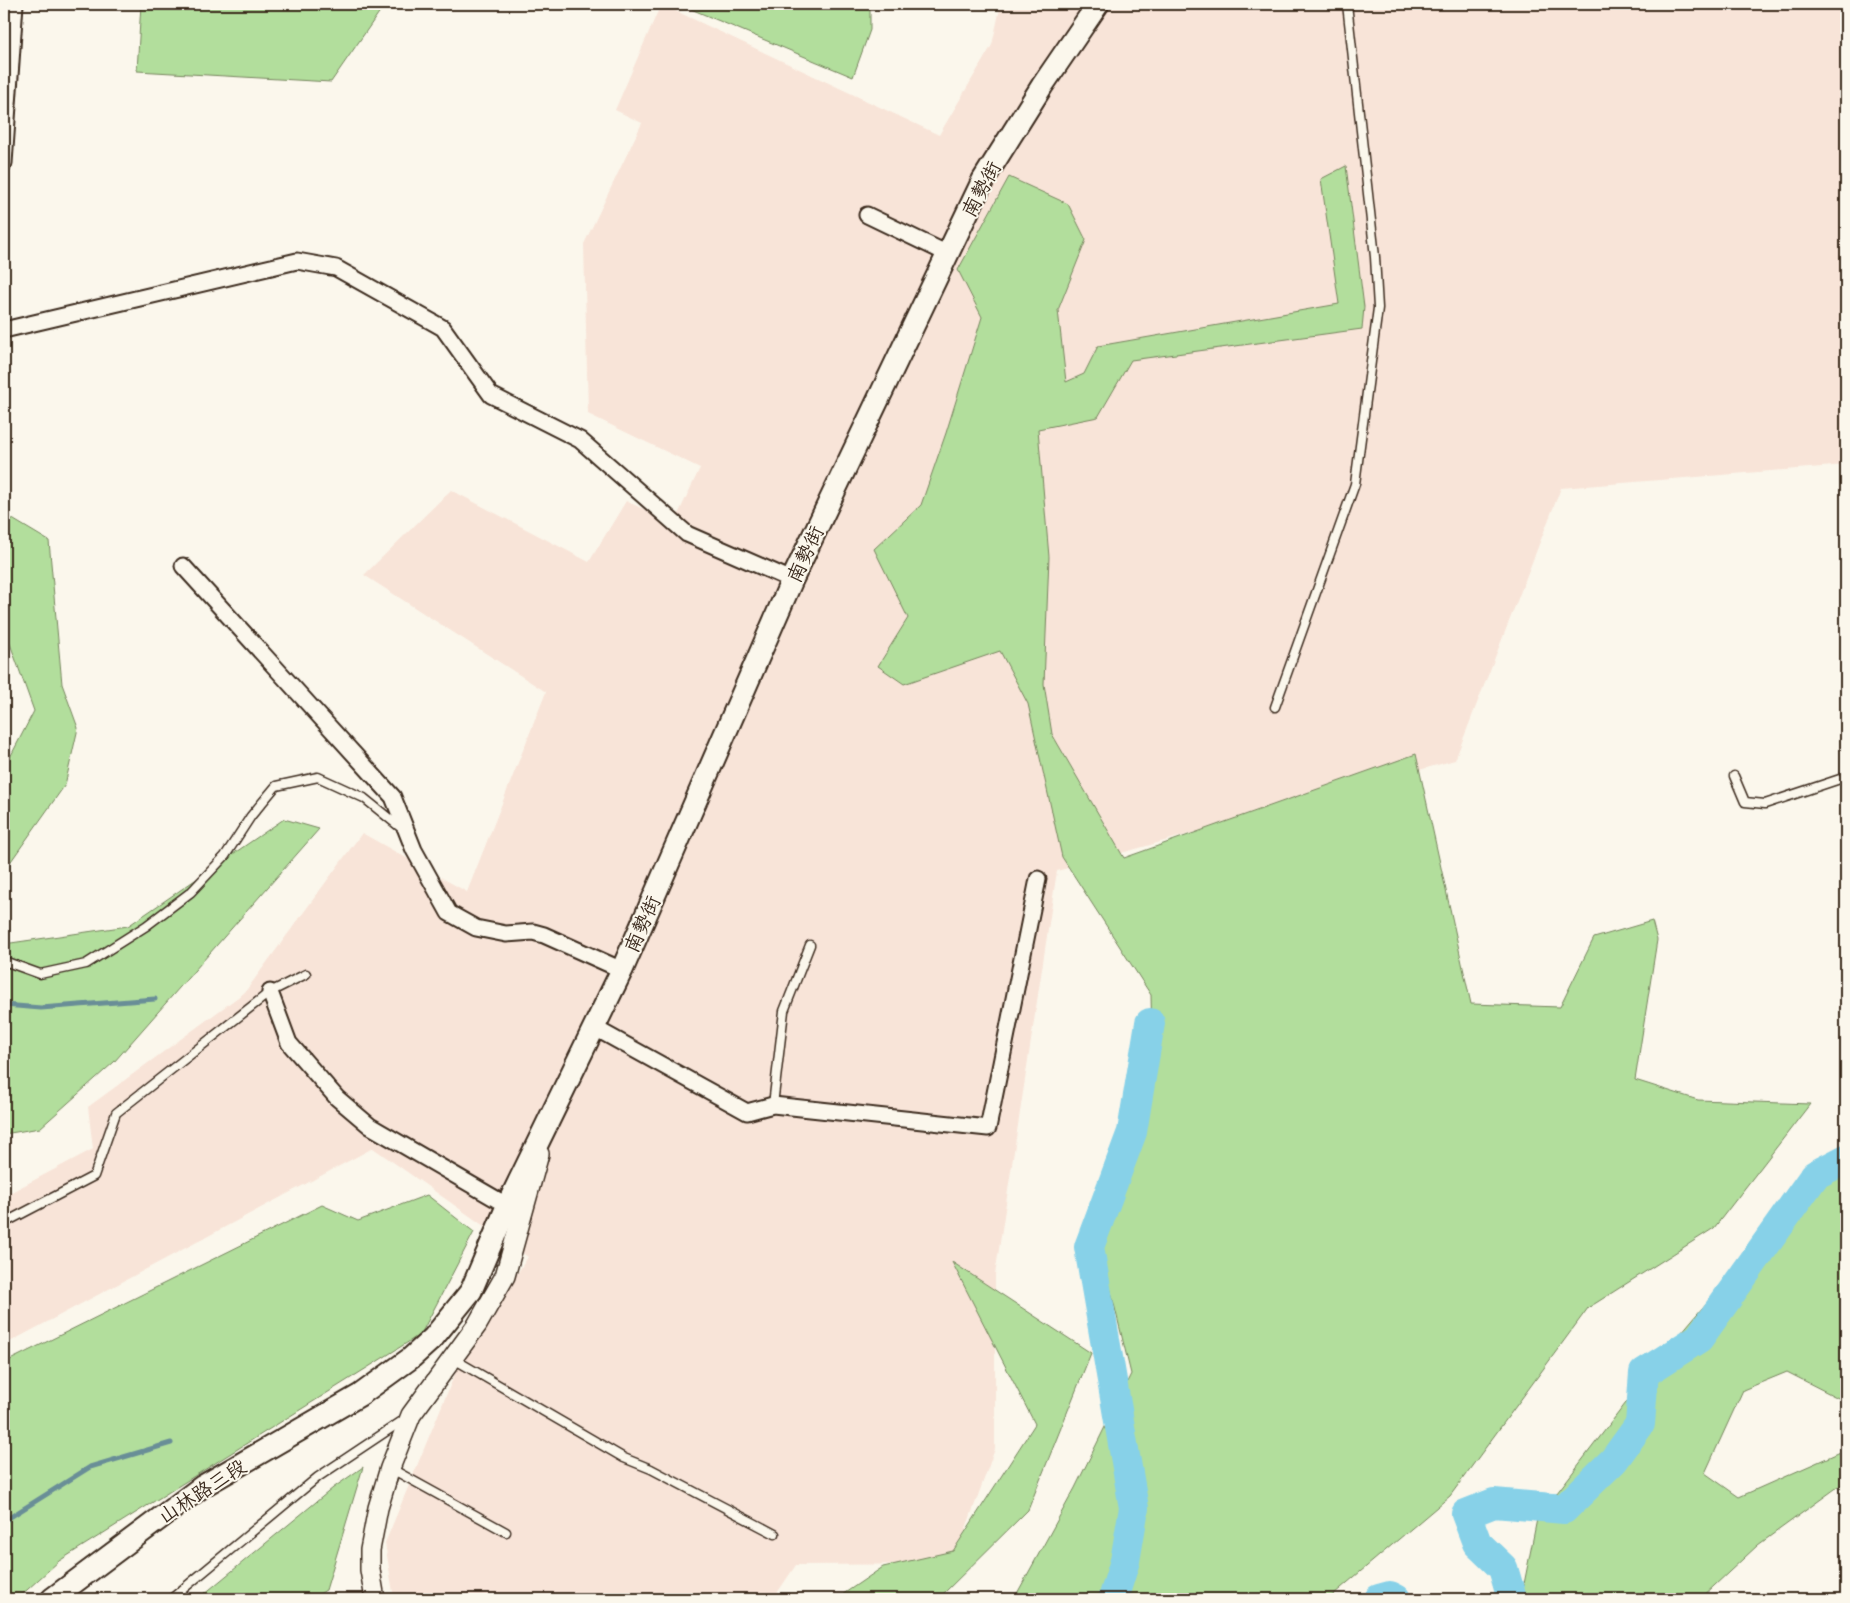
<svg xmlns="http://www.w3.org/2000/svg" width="1850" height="1603" viewBox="0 0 1850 1603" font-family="Caveat,'LXGW WenKai TC',sans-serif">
  <rect width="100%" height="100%" fill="#fbf7ec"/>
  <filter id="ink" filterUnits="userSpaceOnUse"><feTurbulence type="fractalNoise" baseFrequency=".02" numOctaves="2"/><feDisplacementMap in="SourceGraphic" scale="10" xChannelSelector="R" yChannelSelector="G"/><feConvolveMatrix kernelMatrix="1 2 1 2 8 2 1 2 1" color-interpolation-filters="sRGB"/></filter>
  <g filter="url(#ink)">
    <polygon fill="#f8e4d8" points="661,4 939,135 992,45 1001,4 1846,4 1846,465 1561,488 1455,760 1057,871 995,1275 995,1449 953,1564 796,1565 773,1599 394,1599 385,1543 462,1357 528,1257 373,1148 4,1345 4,1196 93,1149 88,1107 245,992 362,833 467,892 546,692 364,575 451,490 589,562 626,501 674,523 700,468 588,414 584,244 642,123 615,110"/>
    <g fill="#b2de9c" stroke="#76845d">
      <polygon points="141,4 385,4 331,82 137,71"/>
      <polygon points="679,4 870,4 870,30 853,77"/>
      <polygon points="1346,166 1364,307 1362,329 1131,360 1098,417 1038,429 1049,557 1044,684 1052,734 1124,858 1416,754 1471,1004 1560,1007 1594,938 1652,921 1657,940 1635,1080 1698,1100 1810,1104 1714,1228 1588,1308 1450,1496 1328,1599 1014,1599 1075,1488 1131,1374 1100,1246 1153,1086 1151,995 1062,857 1028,704 1000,651 904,684 878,666 908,618 874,549 921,505 946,433 982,317 958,270 1009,177 1068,204 1086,240 1058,310 1066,382 1084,374 1098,346 1339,304 1321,179"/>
      <polygon points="4,514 49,541 62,684 78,728 65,785 4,871 4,769 34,711 4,627"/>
      <polygon points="284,819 319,829 114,1062 40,1128 4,1134 4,944 128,926"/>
      <polygon points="1846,1173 1846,1402 1787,1372 1743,1390 1705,1473 1739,1497 1845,1450 1846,1481 1758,1545 1700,1599 1521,1599 1537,1519 1665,1352 1795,1198"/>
      <polygon points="427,1195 474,1232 421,1334 59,1561 17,1599 4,1599 4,1363 322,1205 358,1221"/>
      <polygon points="952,1262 1091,1353 1028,1510 938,1599 836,1599 883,1567 953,1551 1035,1424"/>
      <polygon points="363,1467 326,1590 311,1599 198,1599 333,1488"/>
    </g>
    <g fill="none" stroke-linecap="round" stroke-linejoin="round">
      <g stroke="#698e97" stroke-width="5">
        <polyline points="4,1005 41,1008 155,999"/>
        <polyline points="4,1521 90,1467 171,1443"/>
      </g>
      <g stroke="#87d1e8" stroke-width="30">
        <polyline points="1113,1599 1125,1561 1134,1508 1089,1247 1132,1132 1150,1023"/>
        <polyline points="1379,1599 1390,1596 1396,1599"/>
        <polyline points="1512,1599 1503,1568 1477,1543 1466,1514 1494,1503 1564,1509 1614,1460 1640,1424 1644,1373 1699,1338 1815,1175 1846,1159"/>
      </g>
      <defs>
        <g id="service">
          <polyline points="1275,707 1355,484 1378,308 1375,257 1347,4"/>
          <polyline points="1734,776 1745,802 1765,804 1846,777"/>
          <polyline points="4,961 40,974 86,964 146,926 191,892 225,856 251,816 276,786 318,777 364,798 401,828"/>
          <polyline points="773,1105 784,1011 810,945"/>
          <polyline points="4,1223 94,1176 116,1113 270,992 306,974"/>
          <polyline points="452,1358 624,1458 651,1469 775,1534"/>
          <polyline points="390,1468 506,1532"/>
          <polyline points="171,1599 318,1477 405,1419"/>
        </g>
        <g id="minor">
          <polyline points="4,163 15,4"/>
          <polyline points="867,215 948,254"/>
          <polyline points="4,330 297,261 336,268 443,328 491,395 580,440 687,534 792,580"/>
          <polyline points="183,566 393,797 414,850 449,913 476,928 506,934 533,932 544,935 622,970"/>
          <polyline points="270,992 289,1043 337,1098 370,1126 515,1210"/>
          <polyline points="595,1028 747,1112 773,1105 988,1128 1038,879"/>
        </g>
        <polyline id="tertiary" points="375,1599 370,1570 370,1550 378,1508 390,1468 411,1415 477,1325 505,1276 539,1154"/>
        <polyline id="secondary" points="52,1599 203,1486 360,1395 411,1358 433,1338 471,1291 508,1204 622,970 792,580 983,180 1042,86 1098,4"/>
      </defs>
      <use href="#service" stroke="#3b2a1e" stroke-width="11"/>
      <use href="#minor" stroke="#3b2a1e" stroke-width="19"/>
      <use href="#tertiary" stroke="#3b2a1e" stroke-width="22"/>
      <use href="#secondary" stroke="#3b2a1e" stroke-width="25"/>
      <use href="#service" stroke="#fbf7ec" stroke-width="8"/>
      <use href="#minor" stroke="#fbf7ec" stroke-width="15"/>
      <use href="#tertiary" stroke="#fbf7ec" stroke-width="19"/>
      <use href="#secondary" stroke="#fbf7ec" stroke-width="21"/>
    </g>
  </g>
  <g text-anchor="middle" stroke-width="4" stroke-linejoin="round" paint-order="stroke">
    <g font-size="20" fill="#3b2a1e" stroke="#fbf7ec">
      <text transform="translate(981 189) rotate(-62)" y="7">南勢街</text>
      <text transform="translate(805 554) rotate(-65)" y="7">南勢街</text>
      <text transform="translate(642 924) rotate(-66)" y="7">南勢街</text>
      <text transform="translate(202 1491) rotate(-33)" y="7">山林路三段</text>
    </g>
  </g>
  <rect width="1850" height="1603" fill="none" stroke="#fbf7ec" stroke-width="20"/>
  <rect x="10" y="10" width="1830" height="1583" fill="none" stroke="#3b2a1e" stroke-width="2" filter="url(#ink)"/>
</svg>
